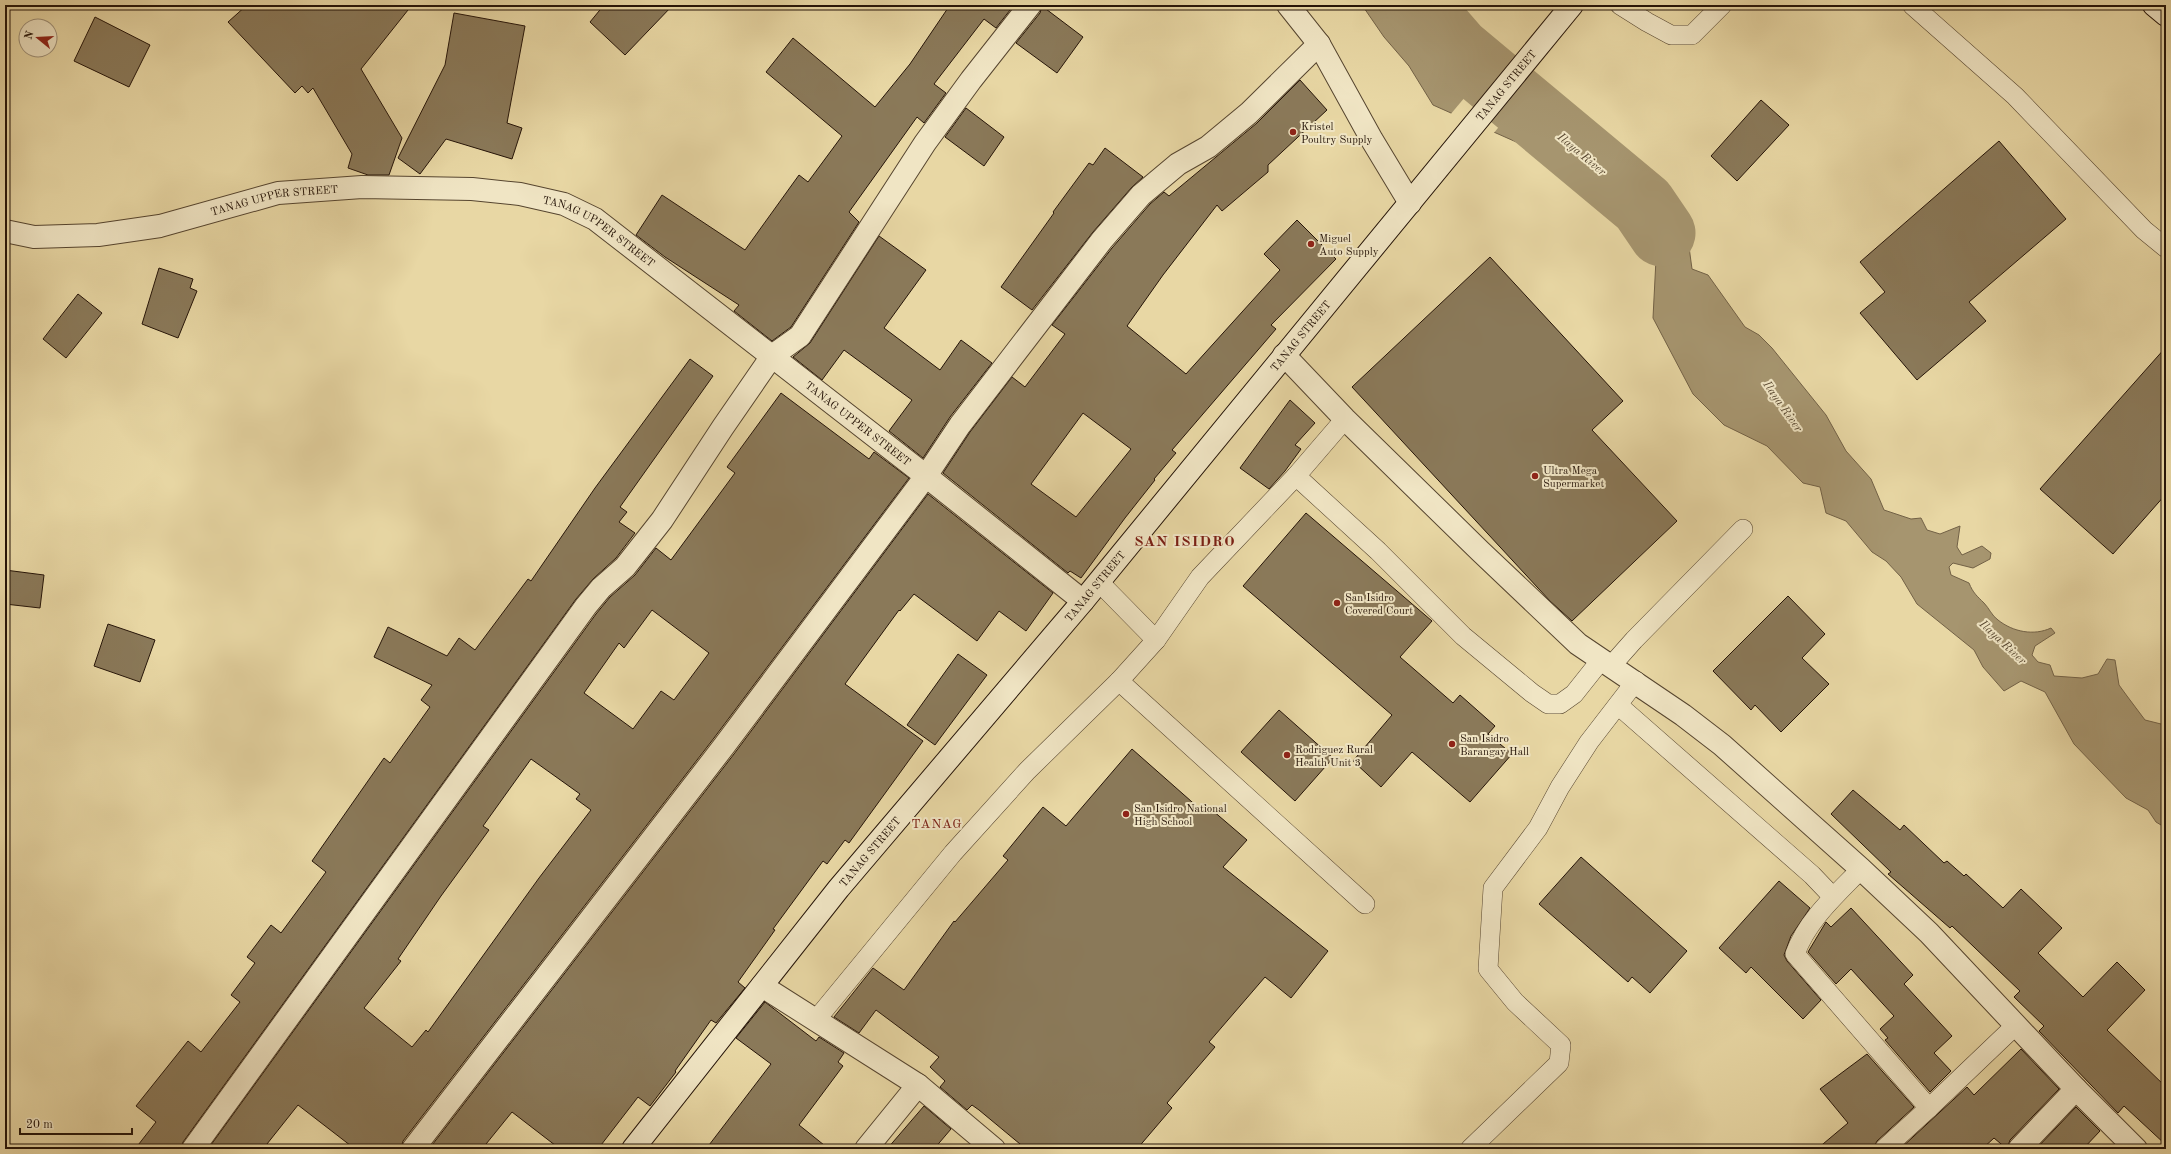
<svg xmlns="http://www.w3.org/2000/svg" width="2171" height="1154" viewBox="0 0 2171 1154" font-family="'Old Standard TT',serif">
  <rect width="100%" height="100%" fill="#e8d7a4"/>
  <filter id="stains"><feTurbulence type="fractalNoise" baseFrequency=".005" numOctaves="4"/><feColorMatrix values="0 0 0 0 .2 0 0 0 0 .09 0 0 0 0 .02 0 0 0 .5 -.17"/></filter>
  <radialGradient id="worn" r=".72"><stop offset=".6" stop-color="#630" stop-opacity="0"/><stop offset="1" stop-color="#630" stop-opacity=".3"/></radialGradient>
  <path fill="#a6956f" stroke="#726146" d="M1362 5H1449L1454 12 1452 23 1445 26 1446 29 1464 26 1548 124H1552L1557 117 1562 125 1575 127 1586 133 1581 137 1585 144 1583 157 1588 163 1593 162 1594 168 1605 166 1611 159 1621 164 1622 171 1632 172 1643 196 1664 200 1683 220 1687 232 1692 269 1708 275 1745 327 1759 335 1772 348 1826 415 1846 451 1871 479 1884 510 1911 519 1921 518 1927 530 1940 534 1960 526 1957 547 1962 555 1982 546 1991 553 1990 559 1973 568 1953 563 1949 567 1951 575 1969 583C1973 593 1977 596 1984 603 1989 608 1992 616 1998 620 2013 632 2034 636 2051 628L2055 633 2035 646 2032 655 2038 662 2050 665 2054 676 2082 678 2098 674 2107 659 2115 660 2119 685 2127 696 2145 720 2161 724 2166 727V828L2156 822 2148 810 2126 798 2074 744 2045 692 2021 681 2004 691 1983 667 1974 650 1917 604 1901 577 1886 561 1872 552 1846 521 1826 513 1820 487 1803 483 1767 446 1724 425 1693 394 1653 318 1656 259 1649 233 1631 210 1608 191 1569 173 1541 149 1523 145 1433 105 1409 66 1384 37Z"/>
  <polygon fill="#e8d7a4" points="1496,60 1526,94 1493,134 1450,115"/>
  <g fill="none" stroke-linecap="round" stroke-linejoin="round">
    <polyline stroke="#a6956f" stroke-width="67" points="1418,5 1457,50 1643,205 1662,233"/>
  </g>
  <g fill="#8a7959" stroke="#251408" fill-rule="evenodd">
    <polygon points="247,5 412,5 361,69 402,138 389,175 368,175 348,168 352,154 313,88 308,93 302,86 295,93 228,22"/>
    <polygon points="604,5 673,5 625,55 590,22"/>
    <polygon points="950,5 1014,5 996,28 984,19 934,84 946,93 924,123 917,117 849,212 859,222 791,327 772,341 734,311 739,305 665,257 636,235 662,195 745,250 799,175 808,182 842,136 766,72 793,38 875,107 910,64"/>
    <polygon points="1042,6 1083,37 1057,73 1016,43 1040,13"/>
    <polygon points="454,13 525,26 507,123 522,128 512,159 446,139 420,174 398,158 445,65"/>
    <polygon points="95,17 150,45 129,87 74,61"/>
    <path d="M1300 80 1327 110 1268 165V172L1222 211 1217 205 1163 275 1127 326 1186 374 1280 270 1264 254 1297 220 1336 259 1271 325 1276 329 1172 450 1176 453 1154 479 1155 480 1125 518 1081 578 1070 571 1068 573 943 473 970 432 1012 377 1025 387 1065 334 1052 325 1112 248 1150 204 1164 192 1169 196 1257 123ZM1083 413 1131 449 1076 517 1031 484Z"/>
    <polygon points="1761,100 1789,125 1737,181 1711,156"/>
    <polygon points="966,108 1004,137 984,166 945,137"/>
    <polygon points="1999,141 2066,219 1969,302 1986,321 1917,380 1860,313 1885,292 1860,262"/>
    <polygon points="1105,148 1143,177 1132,187 1093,232 1032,310 1001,287 1054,213 1053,212 1089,163 1093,165"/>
    <polygon points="879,236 926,270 884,328 940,370 961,340 992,363 950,417 923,458 889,431 912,400 844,350 822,380 793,357 810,343"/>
    <polygon points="1490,257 1623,401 1592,430 1677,521 1572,621 1550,601 1352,387"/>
    <polygon points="159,268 193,279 190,288 197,291 178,338 142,324"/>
    <polygon points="78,294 102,313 66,358 43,339"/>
    <polygon points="2166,347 2166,494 2113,554 2040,489"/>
    <polygon points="690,359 713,376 620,507 627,512 619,522 635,533 616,558 593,579 576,599 183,1142 181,1149 135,1149 156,1122 136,1106 188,1041 201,1052 240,1002 231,995 255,963 247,957 271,925 281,933 326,872 312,861 384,758 390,763 430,707 421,700 432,685 374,657 388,627 447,656 459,638 475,650 528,579 531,581 595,488"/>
    <path d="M781 393 869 459 874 452 909 478 714 738 403 1141 401 1149H355L298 1105 263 1149H208L596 614 610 597 635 575 656 548 671 560 735 473 727 467ZM652 610 709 653 674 700 661 691 633 729 584 693 619 643 624 648ZM531 759 580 794 576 799 591 810 539 878 428 1032 426 1030 412 1047 364 1008 401 961 398 959 441 896 489 830 483 826Z"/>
    <polygon points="1290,400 1315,423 1295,445 1301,449 1285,471 1269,489 1240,468"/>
    <polygon points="928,494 1053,593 1026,631 999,611 977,641 914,594 900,611 899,610 845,684 923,741 849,843 845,840 827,864 823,861 773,929 775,930 738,982 745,988 716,1023 711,1020 675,1071 676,1072 650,1106 638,1097 598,1149 560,1149 512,1112 482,1149 429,1149 734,754"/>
    <polygon points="1306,513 1432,621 1400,657 1453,703 1460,695 1495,726 1488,734 1512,754 1470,802 1412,752 1381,787 1353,761 1392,715 1243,586"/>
    <polygon points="5,570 44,575 40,608 5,604"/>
    <polygon points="1788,596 1825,634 1802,658 1829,684 1781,732 1755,705 1751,710 1713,671"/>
    <polygon points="108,624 155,640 140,682 94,666"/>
    <polygon points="958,654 987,675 935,745 907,725"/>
    <polygon points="1279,710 1333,758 1295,801 1241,752"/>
    <polygon points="1132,749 1200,809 1205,804 1247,840 1223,867 1328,951 1291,998 1265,977 1209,1042 1215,1047 1167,1103 1172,1108 1137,1149 1026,1149 979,1110 972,1105 967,1110 940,1087 945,1081 930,1067 939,1057 876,1010 859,1033 834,1017 873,968 904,990 954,921 955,922 1008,860 1003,856 1043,807 1066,826"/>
    <polygon points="1853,790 1900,830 1904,825 1944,863 1947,861 1964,876 1966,874 2003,908 2021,889 2062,928 2038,953 2083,997 2117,962 2145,990 2107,1030 2166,1087 2166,1145 2124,1106 2118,1113 2039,1031 2044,1026 2014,997 2020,991 1952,926 1950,928 1888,874 1891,872 1831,814"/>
    <polygon points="1581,857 1687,951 1650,993 1632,977 1628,982 1539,904"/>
    <polygon points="1779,881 1810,908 1791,936 1784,955 1787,961 1821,1000 1803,1019 1751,967 1746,973 1719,948"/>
    <polygon points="1851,908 1913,975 1904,984 1952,1036 1934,1053 1951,1071 1930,1092 1885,1040 1888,1038 1880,1029 1894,1016 1851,969 1836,984 1808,952 1826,922 1831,927"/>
    <polygon points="765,1002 816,1041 819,1037 844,1053 838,1062 843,1066 799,1125 829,1149 706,1149 771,1064 736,1038"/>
    <polygon points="2021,1049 2059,1089 2010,1140 2007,1149 1994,1138 1982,1149 1900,1149 1967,1087 1974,1095"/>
    <polygon points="1867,1054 1914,1107 1877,1141 1873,1149 1817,1149 1848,1123 1820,1089"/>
    <polygon points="924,1106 951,1129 934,1149 887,1149"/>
    <polygon points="2076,1107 2100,1131 2083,1149 2036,1149"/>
  </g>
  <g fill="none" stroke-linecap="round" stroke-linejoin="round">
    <defs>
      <g id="service">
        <polyline points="1620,5 1647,22 1671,35 1692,35 1722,5"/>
        <polyline points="1912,5 2015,96 2144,230 2166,248"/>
        <polyline points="1296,476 1378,551 1463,636 1532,693 1548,704 1560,704 1574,694 1601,660"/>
        <polyline points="1099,582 1156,640"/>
        <polyline points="1611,666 1634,640 1743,529"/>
        <polyline points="1119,681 1365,904"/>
        <polyline points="1618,705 1812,875 1833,897"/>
        <path d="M1861 869C1837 894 1807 920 1795 954L1929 1108 2016 1025"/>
        <polyline points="815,1021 953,853 1027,771 1119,681 1156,640 1200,577 1296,476 1345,419"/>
        <polyline points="1470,1149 1559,1063 1561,1045 1515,1002 1488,969 1493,888 1538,828 1560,787 1589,742 1636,681"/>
        <polyline points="1884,1149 1929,1108"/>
      </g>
      <g id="minor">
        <polyline points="1288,5 1319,44 1372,140 1410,203"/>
        <path id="s1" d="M5 231 34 237 98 235 160 226 278 193 362 187 472 189 520 194 564 204 595 219 926 476 1083 601"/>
        <polyline points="762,986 918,1085 994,1149"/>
        <polyline points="193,1149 586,606 601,588 625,567 662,520 723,427 772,356 800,336 925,143 971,80 1030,5"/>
        <polyline points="413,1149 724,746 926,476 960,425 1102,240 1141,195 1178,164 1208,147 1249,113 1319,44"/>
        <polyline points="866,1149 918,1085"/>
        <polyline points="2019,1149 2076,1089"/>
      </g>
      <polyline id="tertiary" points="1284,355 1345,419 1480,551 1578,644 1683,715 1722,745 1861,869 1929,933 2076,1089 2136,1149"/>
      <g id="secondary">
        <polyline points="2154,5 2166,15"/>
        <path id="s2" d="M633 1149 839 888 1083 601 1572 5"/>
      </g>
    </defs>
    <use href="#service" stroke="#56452f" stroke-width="20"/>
    <use href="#minor" stroke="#56452f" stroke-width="24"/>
    <use href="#tertiary" stroke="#56452f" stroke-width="24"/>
    <use href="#secondary" stroke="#251408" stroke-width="24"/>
    <use href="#service" stroke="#f0e5c4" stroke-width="19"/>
    <use href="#minor" stroke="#f0e5c4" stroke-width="22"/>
    <use href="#tertiary" stroke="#f0e5c4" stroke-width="22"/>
    <use href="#secondary" stroke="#f0e5c4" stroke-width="22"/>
  </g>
  <g fill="#8f2418" stroke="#f0e5c4" stroke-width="1.5">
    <circle cx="1293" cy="132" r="4"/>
    <circle cx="1311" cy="244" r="4"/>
    <circle cx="1535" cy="476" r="4"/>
    <circle cx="1337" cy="603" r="4"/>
    <circle cx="1452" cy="744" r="4"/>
    <circle cx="1287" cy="755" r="4"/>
    <circle cx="1126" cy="814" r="4"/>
  </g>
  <g text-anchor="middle" stroke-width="4" stroke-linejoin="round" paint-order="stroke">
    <g font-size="11" fill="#251408" stroke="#f0e5c4">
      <text dy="4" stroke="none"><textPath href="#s2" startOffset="1376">TANAG STREET</textPath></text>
      <text dy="4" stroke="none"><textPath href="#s1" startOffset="274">TANAG UPPER STREET</textPath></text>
      <text dy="4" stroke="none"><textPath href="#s1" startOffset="610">TANAG UPPER STREET</textPath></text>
      <text dy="4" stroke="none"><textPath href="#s2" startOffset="1052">TANAG STREET</textPath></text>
      <text dy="4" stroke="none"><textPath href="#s1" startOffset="934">TANAG UPPER STREET</textPath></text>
      <text dy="4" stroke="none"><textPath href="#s2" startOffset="728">TANAG STREET</textPath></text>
      <text dy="4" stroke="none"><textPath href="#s2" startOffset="380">TANAG STREET</textPath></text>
    </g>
    <g font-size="11" fill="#251408" stroke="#f0e5c4" text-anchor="start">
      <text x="1301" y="130">Kristel<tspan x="1301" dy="13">Poultry Supply</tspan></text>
      <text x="1319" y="242">Miguel<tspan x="1319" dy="13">Auto Supply</tspan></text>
      <text x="1543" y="474">Ultra Mega<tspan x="1543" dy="13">Supermarket</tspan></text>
      <text x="1345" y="601">San Isidro<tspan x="1345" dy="13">Covered Court</tspan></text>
      <text x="1460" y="742">San Isidro<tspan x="1460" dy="13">Barangay Hall</tspan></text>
      <text x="1295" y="753">Rodriguez Rural<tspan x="1295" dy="13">Health Unit 3</tspan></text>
      <text x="1134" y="812">San Isidro National<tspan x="1134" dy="13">High School</tspan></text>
    </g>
    <g font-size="12" font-style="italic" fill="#594831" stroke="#f0e5c4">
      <text transform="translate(1582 154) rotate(40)" y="4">Ilaya River</text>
      <text transform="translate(1783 406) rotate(55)" y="4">Ilaya River</text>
      <text transform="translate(2003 642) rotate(43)" y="4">Ilaya River</text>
    </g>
    <g font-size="13" letter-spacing="1" fill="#7a1f14" stroke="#f0e5c4">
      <text x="937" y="828">TANAG</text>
    </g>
    <g font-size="15" font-weight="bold" letter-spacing="1" fill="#7a1f14" stroke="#f0e5c4">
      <text x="1185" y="546">SAN ISIDRO</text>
    </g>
  </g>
  <rect width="2171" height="1154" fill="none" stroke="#e8d7a4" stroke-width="20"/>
  <rect x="6" y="6" width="2159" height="1142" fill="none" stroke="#251408" stroke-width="2"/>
  <rect x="10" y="10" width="2151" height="1134" fill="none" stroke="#251408"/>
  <g transform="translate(38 38) rotate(288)"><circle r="19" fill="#f0e5c4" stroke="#9f9179"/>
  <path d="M0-3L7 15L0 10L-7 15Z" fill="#8f2418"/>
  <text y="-6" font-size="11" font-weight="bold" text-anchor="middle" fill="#251408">N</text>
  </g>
  <path d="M20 1128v6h112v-6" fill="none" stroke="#251408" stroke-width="2"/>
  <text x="26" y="1128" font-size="12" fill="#251408" stroke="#f0e5c4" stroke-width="3" paint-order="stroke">20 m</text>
  <rect width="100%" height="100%" filter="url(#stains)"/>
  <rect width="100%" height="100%" fill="url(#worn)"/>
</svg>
